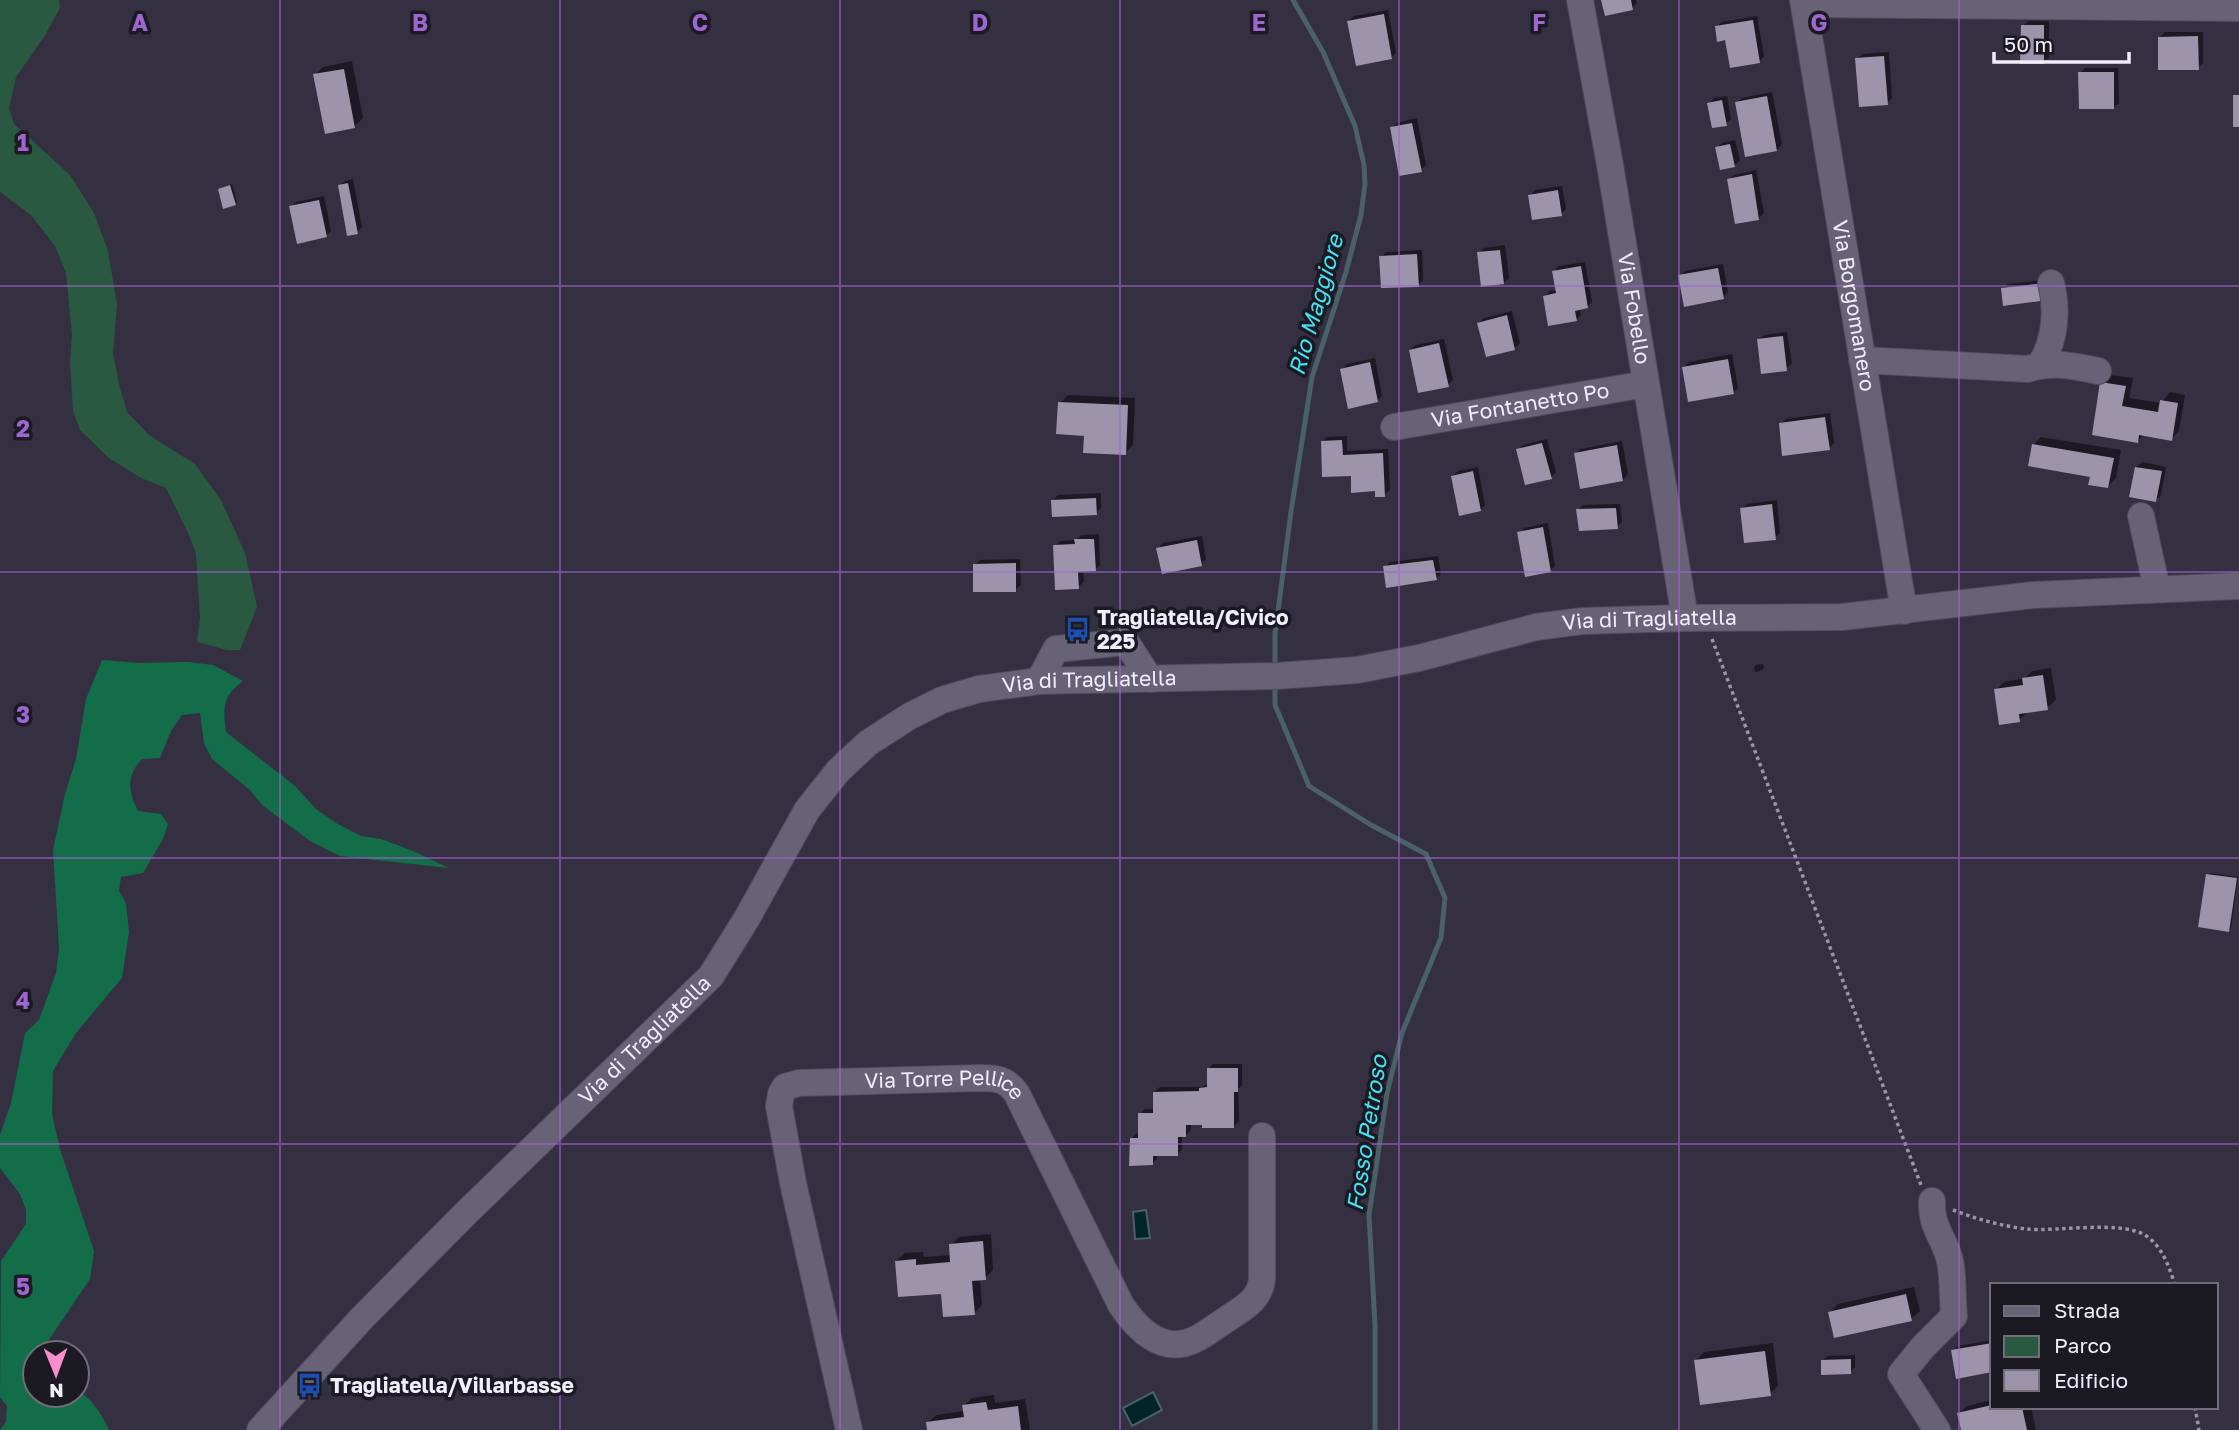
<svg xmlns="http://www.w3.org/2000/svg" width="2239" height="1430" viewBox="0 0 2239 1430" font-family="'Golos Text',sans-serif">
  <rect width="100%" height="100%" fill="#352f42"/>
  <polygon fill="#2a5942" points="0,0 59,0 60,8 44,37 16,77 9,108 14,124 70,175 94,213 108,251 117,305 113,354 120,388 127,412 149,435 195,464 221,500 245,553 257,607 240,650 227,650 197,642 200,618 196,554 189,535 166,488 141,478 109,458 80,430 73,411 70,361 72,334 66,273 55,246 31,215 0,192"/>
  <path fill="#146d49" d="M102 660 139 663 188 662 213 665 243 681C222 696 223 708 226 732L295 786 316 809 336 823 361 836 381 839 413 851 449 868 340 856 310 841 262 805 250 790 212 759 204 743 200 713 182 715 171 731 160 758 142 759C126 776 128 791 138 811L161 814 168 824 163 839 143 873 121 877 119 891 126 903 129 932 122 978 76 1033 53 1071 52 1114 60 1149 94 1251 90 1279 46 1344 49 1353H35V1395H77V1390C93 1400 101 1413 109 1430H0L6 1422 7 1406 0 1397 1 1261 26 1224V1210L20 1194 0 1168V1135L11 1103 25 1033 39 1020 56 973 59 948 53 850 65 794 76 759 86 699Z"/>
  <g fill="#012428" stroke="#496167" stroke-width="2">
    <polygon points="1146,1210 1150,1238 1135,1239 1133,1212"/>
    <polygon points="1153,1392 1162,1410 1132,1426 1123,1408"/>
  </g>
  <g fill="#0007">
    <polygon points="1603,0 1636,0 1637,3 1632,8"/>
    <polygon points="1388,10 1396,53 1391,58 1349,21 1354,16"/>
    <polygon points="1757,16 1764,56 1759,62 1727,38 1716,27 1722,22"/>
    <polygon points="2028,21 2049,21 2049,57 2043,63 2023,26"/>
    <polygon points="2165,32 2203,32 2203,63 2198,68 2160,37"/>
    <polygon points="1889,52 1892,98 1887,103 1857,59 1862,54"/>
    <polygon points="352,61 363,118 355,126 315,75 323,67"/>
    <polygon points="2085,68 2118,68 2119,103 2113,108 2080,73"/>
    <polygon points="1772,92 1782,144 1777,150 1736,103 1742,98"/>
    <polygon points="1727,96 1731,119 1726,124 1709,104 1714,98"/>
    <polygon points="1417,118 1426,165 1421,170 1391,128 1397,123"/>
    <polygon points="1735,140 1740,160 1735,165 1717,148 1722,143"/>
    <polygon points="1756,170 1764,213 1759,218 1729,180 1734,175"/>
    <polygon points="353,179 362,227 357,232 339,186 345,181"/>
    <polygon points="232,184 237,202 235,204 219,189"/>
    <polygon points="1562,186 1566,209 1561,214 1530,196 1535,190"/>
    <polygon points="324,196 331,231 326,236 291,207 296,202"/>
    <polygon points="1505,245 1509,278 1504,283 1479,253 1484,248"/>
    <polygon points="1422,250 1423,280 1418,285 1381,257 1386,252"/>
    <polygon points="1585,262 1592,302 1587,307 1580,308 1581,315 1576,320 1545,296 1550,291 1558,290 1554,271 1559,266"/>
    <polygon points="1723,264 1728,292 1723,297 1680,276 1685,271"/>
    <polygon points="2050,279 2052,294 2003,289 2008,284"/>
    <polygon points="1512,311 1520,343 1515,348 1479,323 1484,318"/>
    <polygon points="1787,332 1792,364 1786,369 1758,340 1764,335"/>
    <polygon points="1444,339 1453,380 1448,385 1410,350 1416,345"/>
    <polygon points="1732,354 1738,388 1733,393 1684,367 1689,362"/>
    <polygon points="1375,358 1382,396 1377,401 1342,369 1347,364"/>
    <polygon points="2110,375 2133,378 2129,398 2161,403 2170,392 2185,395 2179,431 2171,439 2144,434 2138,441 2102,383"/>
    <polygon points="1068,395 1135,398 1133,445 1125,453 1086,434 1060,403"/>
    <polygon points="1830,413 1834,443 1829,448 1780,424 1786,419"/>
    <polygon points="1347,436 1347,451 1388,449 1390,490 1384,495 1352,474 1322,442 1327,437"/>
    <polygon points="2041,437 2121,450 2116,478 2108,486 2092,475 2033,445"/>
    <polygon points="1547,439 1556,472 1551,477 1518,450 1523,445"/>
    <polygon points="1622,441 1628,474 1623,480 1575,454 1581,449"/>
    <polygon points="2142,462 2166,467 2161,495 2156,500 2136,467"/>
    <polygon points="1478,467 1485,505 1480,510 1453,476 1458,471"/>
    <polygon points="1101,493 1101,508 1096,513 1053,500 1058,495"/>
    <polygon points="1777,500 1780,533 1775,538 1742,509 1747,504"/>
    <polygon points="1620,504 1622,522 1617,527 1578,510 1583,505"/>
    <polygon points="1548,523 1555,566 1550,571 1519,533 1524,528"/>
    <polygon points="1099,534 1100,565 1095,570 1083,570 1084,582 1078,587 1055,546 1060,541 1076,540 1081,535"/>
    <polygon points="1202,536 1206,559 1201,564 1158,549 1163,543"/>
    <polygon points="1438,556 1441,574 1436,579 1385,567 1390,562"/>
    <polygon points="1020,559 1021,585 1015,590 975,565 980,560"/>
    <polygon points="1763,664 1764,668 1762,670 1755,672 1754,667 1756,665"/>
    <polygon points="2051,668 2056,700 2047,708 2028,712 2019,720 1996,690 2004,682 2025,678 2032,671"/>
    <polygon points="2210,873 2238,877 2231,928 2229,930 2208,875"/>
    <polygon points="1213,1064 1242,1064 1242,1085 1238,1089 1239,1121 1234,1126 1191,1123 1191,1130 1186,1135 1182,1135 1182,1149 1177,1155 1157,1155 1157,1159 1152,1164 1131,1139 1137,1133 1140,1134 1140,1114 1145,1109 1155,1109 1154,1092 1160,1087 1202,1087 1209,1083 1208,1069"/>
    <polygon points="991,1234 993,1270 985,1278 980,1279 982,1305 974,1313 896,1261 905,1253 923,1252 924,1257 952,1255 951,1245 959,1237"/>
    <polygon points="1914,1287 1920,1311 1911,1319 1830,1312 1838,1304"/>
    <polygon points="1992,1340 1992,1371 1957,1377 1953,1351 1958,1346"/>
    <polygon points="1773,1343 1778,1386 1770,1394 1696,1360 1704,1352"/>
    <polygon points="1855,1355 1855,1367 1850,1372 1822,1361 1828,1356"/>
    <polygon points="994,1395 995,1403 1025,1399 1030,1430 928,1430 927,1423 936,1415 964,1411 964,1406 972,1398"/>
    <polygon points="1992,1400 1992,1407 2031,1407 2036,1430 1962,1430 1959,1414 1967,1406"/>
  </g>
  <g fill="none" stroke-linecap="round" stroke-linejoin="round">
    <g stroke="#496167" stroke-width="5">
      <polyline points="1275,667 1275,634 1291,512 1312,377 1346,272 1361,215 1365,184 1364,165 1355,126 1323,52 1293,0"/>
      <polyline points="1275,684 1275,705 1309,786 1371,825 1426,854 1445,898 1441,938 1402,1033 1387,1093 1369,1215 1375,1325 1375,1430"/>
    </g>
  </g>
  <g fill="#9b94ab">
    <polygon points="1601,0 1631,0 1633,10 1605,16"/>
    <polygon points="1384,14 1392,59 1356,66 1347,21"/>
    <polygon points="1753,20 1760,63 1730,68 1725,40 1717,42 1715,26"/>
    <polygon points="2021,25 2044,25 2044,64 2020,64"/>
    <polygon points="2198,36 2199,70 2158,70 2158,37"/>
    <polygon points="1884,56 1888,105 1859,107 1855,58"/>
    <polygon points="344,69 355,128 325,134 313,74"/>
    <polygon points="2078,72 2114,72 2114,109 2079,109"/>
    <rect x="2233" y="95" width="6" height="32"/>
    <polygon points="1767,96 1777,151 1745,157 1735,102"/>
    <polygon points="1722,100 1727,126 1712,128 1707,103"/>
    <polygon points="1412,123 1422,172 1399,176 1390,127"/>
    <polygon points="1730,144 1735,167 1720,170 1715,147"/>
    <polygon points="1752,174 1759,220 1735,224 1727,179"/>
    <polygon points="348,183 358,234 347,236 338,185"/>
    <polygon points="230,185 236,205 223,209 218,189"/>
    <polygon points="1558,190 1562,216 1532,220 1528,195"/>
    <polygon points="319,200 327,237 297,244 289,206"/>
    <polygon points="1500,250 1504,284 1481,287 1477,252"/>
    <polygon points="1417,254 1419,287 1381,288 1379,256"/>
    <polygon points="1581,266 1588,308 1575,311 1577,321 1548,326 1543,296 1556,293 1552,271"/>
    <polygon points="1718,268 1724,299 1684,307 1678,275"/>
    <polygon points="2046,283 2048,300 2003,306 2001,288"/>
    <polygon points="1507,315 1515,350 1486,357 1477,323"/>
    <polygon points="1783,336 1787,371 1761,374 1757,339"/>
    <polygon points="1439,343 1449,387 1418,393 1409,350"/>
    <polygon points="1728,359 1734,394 1688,402 1682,367"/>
    <polygon points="1370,362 1378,402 1348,409 1340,369"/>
    <polygon points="2100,382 2126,386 2122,406 2158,412 2160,400 2178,403 2172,441 2139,435 2138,443 2092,435"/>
    <polygon points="1058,402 1128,405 1126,455 1083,453 1084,436 1056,434"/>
    <polygon points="1825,417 1830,450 1782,456 1779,423"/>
    <polygon points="1342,440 1343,455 1383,453 1385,497 1375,497 1375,491 1351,493 1351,476 1322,477 1321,441"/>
    <polygon points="1542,443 1552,479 1525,485 1516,449"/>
    <polygon points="2032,444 2114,458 2108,488 2088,485 2090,477 2028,466"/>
    <polygon points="1617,445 1623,481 1580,489 1574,453"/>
    <polygon points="2135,467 2162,471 2156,502 2129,497"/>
    <polygon points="1473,471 1481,511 1459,516 1451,476"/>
    <polygon points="1096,498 1097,515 1052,517 1051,500"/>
    <polygon points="1772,504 1776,540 1744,543 1740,508"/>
    <polygon points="1616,508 1618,529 1579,531 1576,509"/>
    <polygon points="1543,527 1551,572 1525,577 1517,532"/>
    <polygon points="1074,539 1094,539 1096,571 1078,572 1079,589 1055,590 1053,545 1075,544"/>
    <polygon points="1197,540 1202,566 1162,574 1156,548"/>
    <polygon points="1433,560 1437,580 1386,588 1383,566"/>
    <polygon points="1016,563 1016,592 973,592 973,564"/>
    <polygon points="2043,675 2048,710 2019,714 2020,722 1999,725 1994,689 2023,685 2022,678"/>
    <polygon points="2206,874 2237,878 2229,932 2198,927"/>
    <polygon points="1207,1068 1238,1068 1238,1092 1234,1092 1234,1128 1202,1128 1202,1125 1186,1125 1186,1137 1178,1137 1178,1156 1153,1156 1153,1165 1129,1166 1130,1138 1138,1138 1138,1113 1153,1113 1153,1092 1199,1091 1199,1088 1207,1087"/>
    <polygon points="983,1241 986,1280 972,1281 975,1315 943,1317 941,1294 898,1297 895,1261 916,1259 916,1265 950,1262 949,1244"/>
    <polygon points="1906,1294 1912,1321 1834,1338 1828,1312"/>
    <polygon points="1992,1343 1992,1372 1956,1379 1951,1350"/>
    <polygon points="1765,1351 1771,1396 1700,1405 1694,1360"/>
    <polygon points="1851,1359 1851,1374 1821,1375 1821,1360"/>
    <polygon points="986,1402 988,1410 1018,1406 1021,1430 927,1430 926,1422 964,1417 962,1405"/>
    <polygon points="1992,1405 1992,1407 2022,1407 2027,1430 1961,1430 1957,1413"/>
  </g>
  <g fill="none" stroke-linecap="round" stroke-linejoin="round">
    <defs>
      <g id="minor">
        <path id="s1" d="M1580 0 1610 165 1685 618"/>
        <path id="s2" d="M1803 0 1904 611"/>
        <polyline points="1804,4 2239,8"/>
        <path d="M1862 360 2028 369C2052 361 2074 366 2098 371"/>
        <path d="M2040 365C2055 342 2058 310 2051 283"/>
        <path id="s3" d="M1394 427 1646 384"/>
        <polyline points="2141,516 2157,589"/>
        <polyline points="1039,681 1056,649 1126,642 1150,679"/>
        <path d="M1932 1201C1931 1226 1941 1233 1948 1254 1954 1270 1952 1298 1954 1316L1923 1347 1901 1374 1937 1430"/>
        <path id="s4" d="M260 1430 362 1318 466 1213 711 976 747 918 807 810 838 771 868 743 910 716 942 700 979 689 1039 681 1277 676 1357 670 1419 658 1536 627 1582 621 1685 618 1842 617 2034 595 2239 586"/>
        <path id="s5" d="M849 1430 793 1183 779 1106 781 1094 785 1087 799 1083 980 1078C997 1078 1007 1079 1017 1094L1121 1305C1137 1329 1162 1355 1194 1340 1205 1335 1216 1326 1227 1319 1243 1308 1259 1301 1262 1280V1136"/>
      </g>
    </defs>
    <use href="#minor" stroke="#4f4b5b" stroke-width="28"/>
    <g stroke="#9a96a6" stroke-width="3.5" stroke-dasharray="3.5 3.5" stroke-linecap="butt">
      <polyline points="1712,639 1921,1185"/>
      <path d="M1953 1210C1976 1219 2002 1226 2026 1229 2058 1232 2119 1220 2145 1235 2162 1246 2169 1266 2175 1285"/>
      <polyline points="2195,1407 2199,1430"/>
    </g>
    <use href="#minor" stroke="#686277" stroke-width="26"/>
  </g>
  <path fill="none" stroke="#9e66d1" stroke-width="2" stroke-opacity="0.55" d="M280 0V1430M560 0V1430M840 0V1430M1120 0V1430M1399 0V1430M1679 0V1430M1959 0V1430M0 286H2239M0 572H2239M0 858H2239M0 1144H2239"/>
  <defs>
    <symbol id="bus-bare" viewBox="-9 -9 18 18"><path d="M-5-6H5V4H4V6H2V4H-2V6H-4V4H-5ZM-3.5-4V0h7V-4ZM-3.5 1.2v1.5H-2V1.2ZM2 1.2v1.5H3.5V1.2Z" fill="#1a4fb4" stroke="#1b1921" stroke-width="2.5" paint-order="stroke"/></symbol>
  </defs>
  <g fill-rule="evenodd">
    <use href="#bus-bare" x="1060" y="612" width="35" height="35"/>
    <use href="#bus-bare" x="292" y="1368" width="35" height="35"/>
  </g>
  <g text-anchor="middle" stroke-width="7" stroke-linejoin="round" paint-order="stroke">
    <g font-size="21" fill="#f1eefb" stroke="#1b1921">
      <text dy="7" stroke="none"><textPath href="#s2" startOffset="310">Via Borgomanero</textPath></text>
      <text dy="7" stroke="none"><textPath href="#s1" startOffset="313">Via Fobello</textPath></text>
      <text dy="7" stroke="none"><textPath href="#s3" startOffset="128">Via Fontanetto Po</textPath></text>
      <text dy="7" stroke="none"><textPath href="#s4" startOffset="1724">Via di Tragliatella</textPath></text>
      <text dy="7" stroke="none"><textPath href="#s4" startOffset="1158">Via di Tragliatella</textPath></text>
      <text dy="7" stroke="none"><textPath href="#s4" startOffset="548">Via di Tragliatella</textPath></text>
      <text dy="7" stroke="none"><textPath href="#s5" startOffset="513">Via Torre Pellice</textPath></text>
    </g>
    <g font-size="21" font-weight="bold" fill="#f1eefb" stroke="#1b1921" text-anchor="start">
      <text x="1097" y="625">Tragliatella/Civico<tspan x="1097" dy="24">225</tspan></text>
      <text x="330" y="1393">Tragliatella/Villarbasse</text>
    </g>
    <g font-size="23" font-style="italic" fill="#44e2f4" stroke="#1b1921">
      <text transform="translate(1316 305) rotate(-74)" y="8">Rio Maggiore</text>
      <text transform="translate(1367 1133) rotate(-81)" y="8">Fosso Petroso</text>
    </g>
  </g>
  <g font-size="23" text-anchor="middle" font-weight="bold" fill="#9e66d1" stroke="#1b1921" stroke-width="7" stroke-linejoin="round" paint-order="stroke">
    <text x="140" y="31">A</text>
    <text x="420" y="31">B</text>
    <text x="700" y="31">C</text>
    <text x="980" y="31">D</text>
    <text x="1259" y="31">E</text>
    <text x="1539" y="31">F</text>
    <text x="1819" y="31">G</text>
    <text x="23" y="151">1</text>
    <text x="23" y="437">2</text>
    <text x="23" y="723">3</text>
    <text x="23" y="1009">4</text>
    <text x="23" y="1295">5</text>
  </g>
  <rect x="1990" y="1283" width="228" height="126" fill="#1b1921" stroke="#716e78" stroke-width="2"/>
  <rect x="2004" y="1306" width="35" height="10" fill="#686277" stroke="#716e78" stroke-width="2"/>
  <text x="2054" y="1318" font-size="21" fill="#f1eefb">Strada</text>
  <rect x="2004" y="1336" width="35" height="21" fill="#2a5942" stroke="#716e78" stroke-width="2"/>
  <text x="2054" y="1353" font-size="21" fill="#f1eefb">Parco</text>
  <rect x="2004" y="1370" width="35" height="21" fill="#9b94ab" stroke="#716e78" stroke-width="2"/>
  <text x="2054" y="1388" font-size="21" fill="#f1eefb">Edificio</text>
  <g transform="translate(56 1374) rotate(179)"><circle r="33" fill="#1b1921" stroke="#716e78" stroke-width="2"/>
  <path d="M0-5L12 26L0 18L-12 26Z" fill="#f98fca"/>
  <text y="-10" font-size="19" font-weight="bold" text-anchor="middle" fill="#f1eefb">N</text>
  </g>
  <path d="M1994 52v10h135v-10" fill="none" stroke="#f1eefb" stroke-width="3.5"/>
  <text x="2004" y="52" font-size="21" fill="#f1eefb" stroke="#1b1921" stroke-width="5" paint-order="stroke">50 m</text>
</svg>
